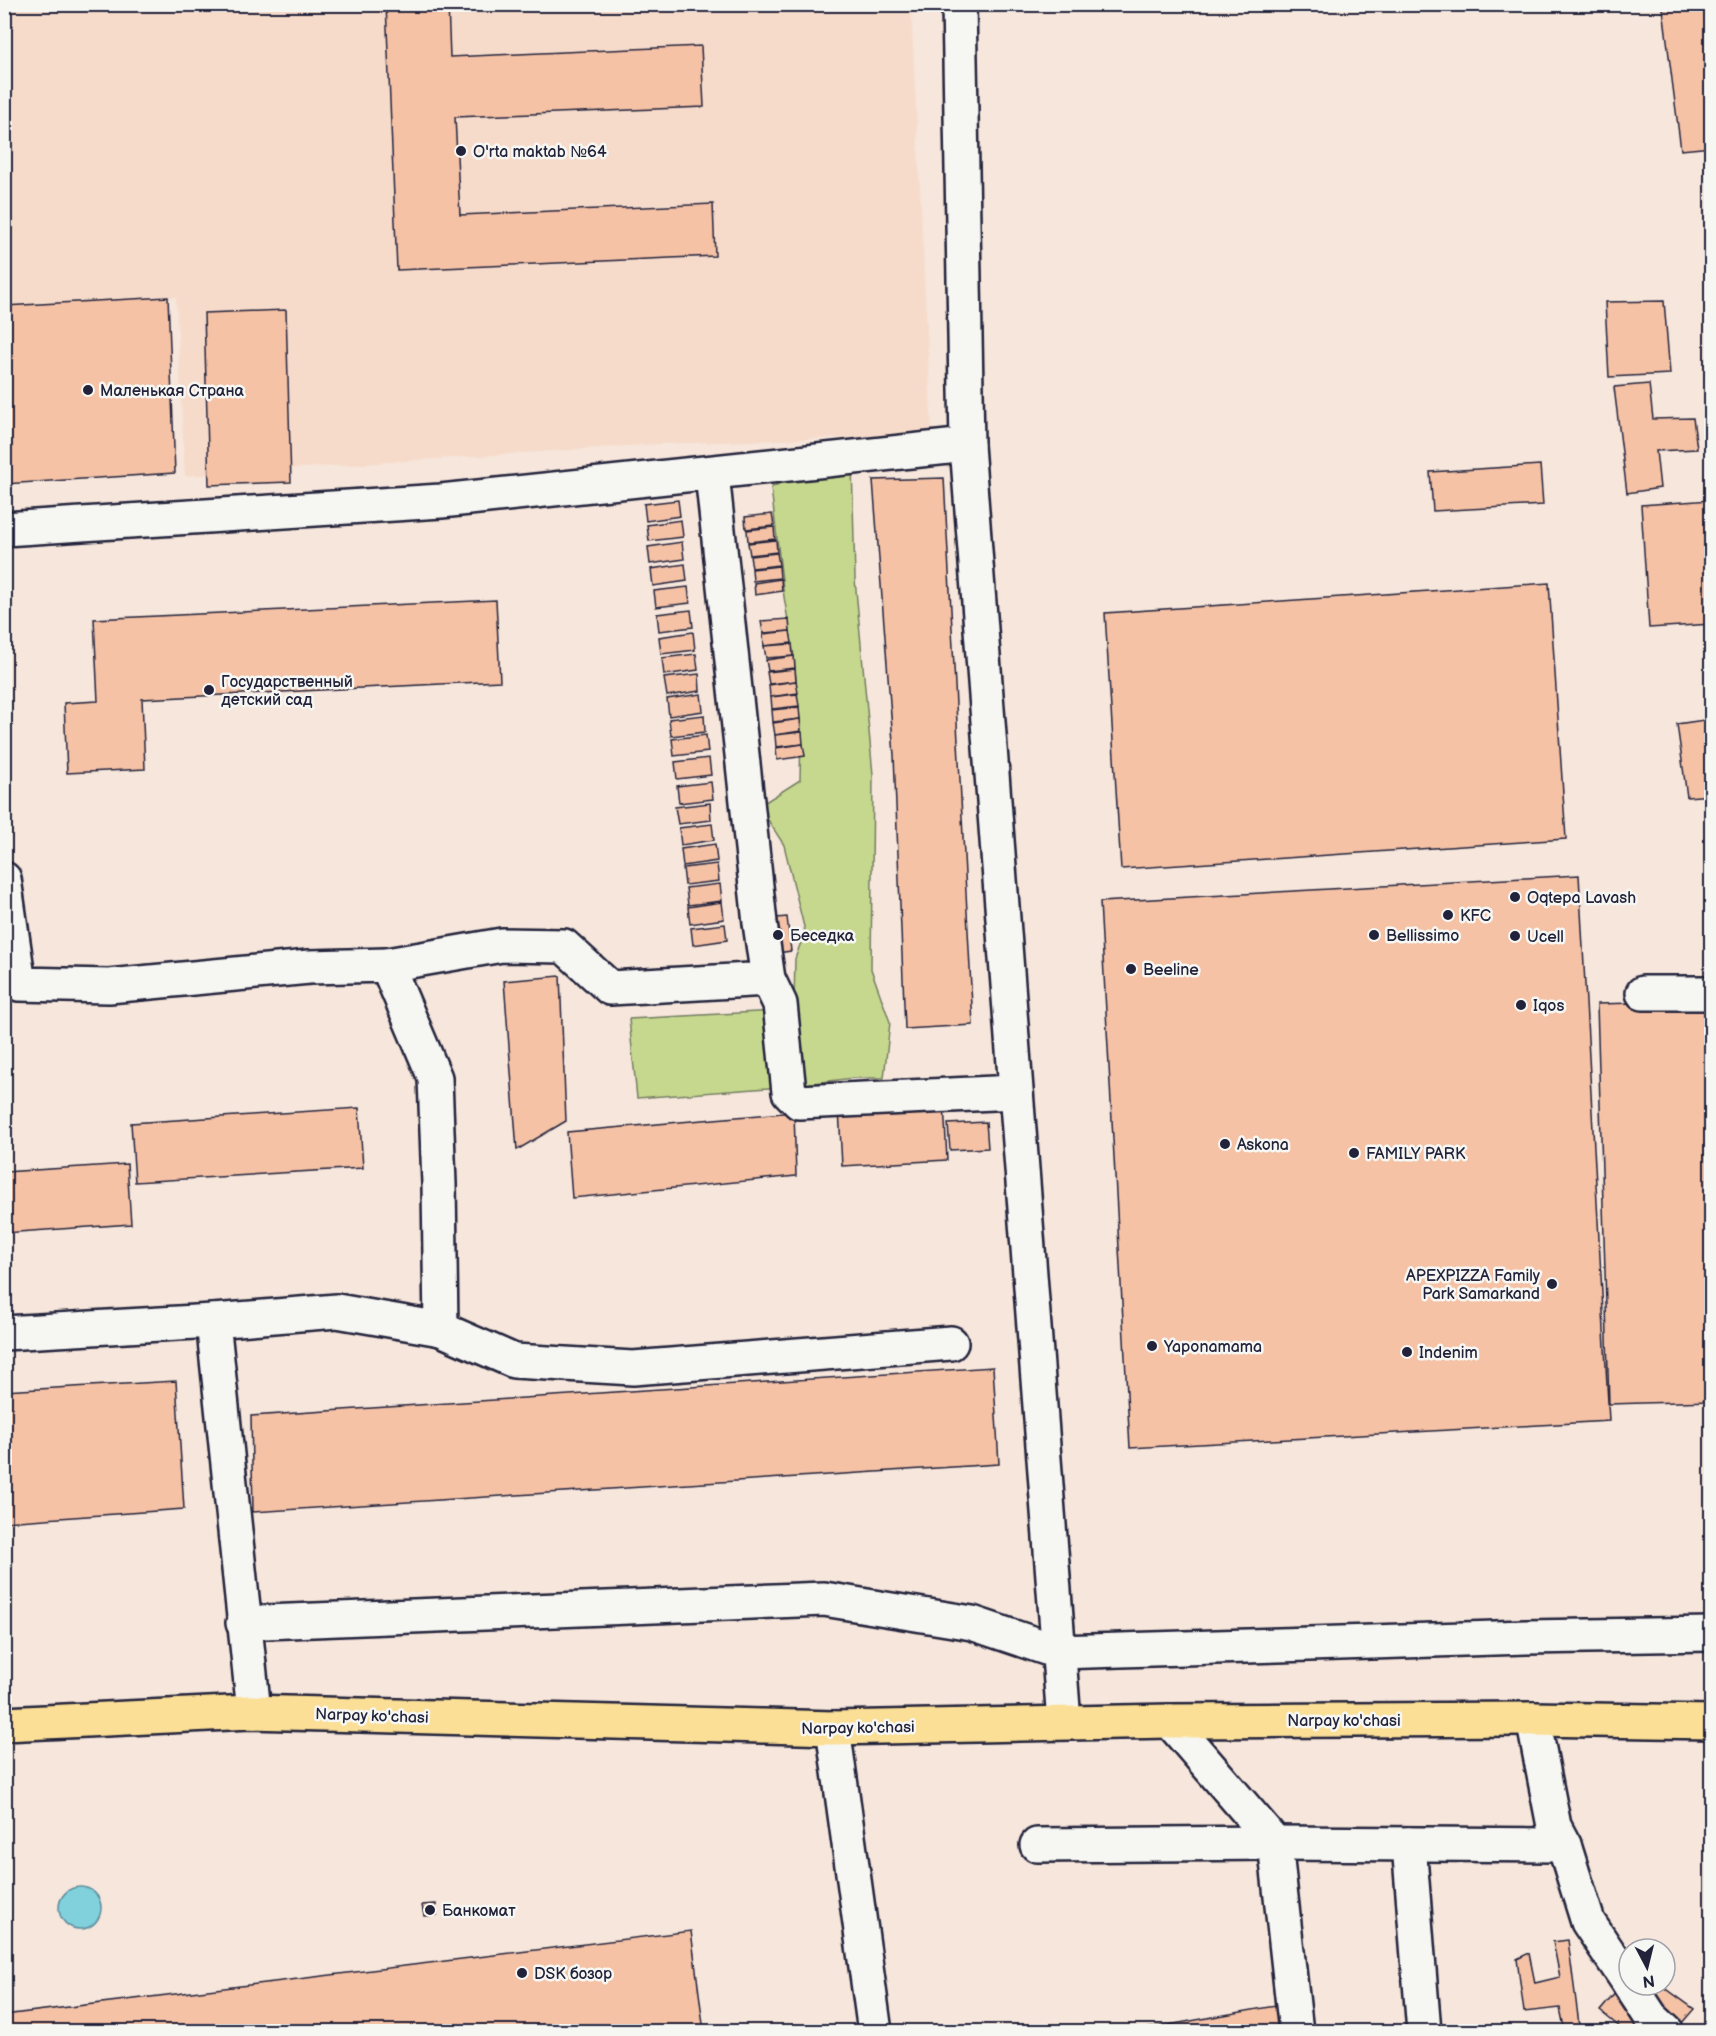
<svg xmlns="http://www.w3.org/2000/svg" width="1716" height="2036" viewBox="0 0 1716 2036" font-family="'Balsamiq Sans',sans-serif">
  <rect width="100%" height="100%" fill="#f6e6db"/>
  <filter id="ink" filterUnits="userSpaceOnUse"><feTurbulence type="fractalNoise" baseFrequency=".0167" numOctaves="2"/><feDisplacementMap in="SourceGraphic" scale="12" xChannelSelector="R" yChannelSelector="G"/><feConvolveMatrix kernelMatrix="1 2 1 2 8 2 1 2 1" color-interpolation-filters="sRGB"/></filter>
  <g filter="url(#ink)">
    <polygon fill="#f6dbcb" points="5,5 911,5 932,435 658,444 185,476 176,297 5,306"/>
    <g fill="#c6d88d" stroke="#747d64" stroke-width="1.5">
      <polygon points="852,464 855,579 873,775 871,969 890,1022 884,1078 853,1078 806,1084 794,1003 795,959 805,931 784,845 759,806 800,780 801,733 794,656 784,597 771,488 787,479"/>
      <polygon points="777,1011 782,1087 637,1098 629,1019"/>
    </g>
    <circle fill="#81d1dc" stroke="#5b8b9c" stroke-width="1.5" cx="80" cy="1908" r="21"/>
    <g fill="#f5c2a6" stroke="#22223b" stroke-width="1.5">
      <polygon points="386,4 448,4 450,57 701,46 704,107 455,117 460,215 713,204 715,256 397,270"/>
      <polygon points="1712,4 1712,147 1681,150 1663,9"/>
      <polygon points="168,297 175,473 4,484 4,306"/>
      <polygon points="1664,301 1670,374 1609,377 1605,302"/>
      <polygon points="286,310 291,482 209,485 204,313"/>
      <polygon points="1649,384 1653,419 1693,418 1697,449 1656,451 1660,488 1627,493 1614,387"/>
      <polygon points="1540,465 1543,505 1433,511 1430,472"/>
      <polygon points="944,478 973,1025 905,1029 894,755 873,480"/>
      <polygon points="678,500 680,516 646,521 644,504"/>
      <polygon points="1711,500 1712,624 1649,628 1641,505"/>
      <polygon points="772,514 774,526 746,529 745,517"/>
      <polygon points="681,520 683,537 649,541 647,525"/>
      <polygon points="774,527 775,539 748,542 747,530"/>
      <polygon points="776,540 777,552 750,555 748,543"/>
      <polygon points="682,542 684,559 650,564 648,547"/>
      <polygon points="777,553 779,565 752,568 750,556"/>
      <polygon points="685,564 687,581 653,586 651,569"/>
      <polygon points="779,566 780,578 753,581 752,569"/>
      <polygon points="781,579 782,591 755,595 754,583"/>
      <polygon points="1549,583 1566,839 1121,869 1105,613"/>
      <polygon points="688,587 690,603 656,607 654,591"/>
      <polygon points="496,600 500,681 142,699 145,769 67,773 64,703 98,701 94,619"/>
      <polygon points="691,610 693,627 659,631 657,614"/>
      <polygon points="789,619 790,631 763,633 761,621"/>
      <polygon points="790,631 792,643 764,646 763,634"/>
      <polygon points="693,632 695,650 661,654 659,637"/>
      <polygon points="792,644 793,656 766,658 764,646"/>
      <polygon points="696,654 698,670 664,675 662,658"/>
      <polygon points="794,656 795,668 768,671 766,660"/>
      <polygon points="795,669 796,681 769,684 767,672"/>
      <polygon points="699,674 700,691 667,696 664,678"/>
      <polygon points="796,681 798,693 770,697 769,685"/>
      <polygon points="701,694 703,711 669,716 667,699"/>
      <polygon points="797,694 799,706 772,709 771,697"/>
      <polygon points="799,707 800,719 773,722 772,710"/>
      <polygon points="704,715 705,732 671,736 669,719"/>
      <polygon points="800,719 801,731 775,735 773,723"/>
      <polygon points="1711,719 1712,795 1687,797 1677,724"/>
      <polygon points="802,732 803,744 776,747 775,735"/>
      <polygon points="706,735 708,752 674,756 672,739"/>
      <polygon points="803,744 805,756 777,760 776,748"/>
      <polygon points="709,758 711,775 677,779 675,762"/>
      <polygon points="711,782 713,799 679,803 677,786"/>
      <polygon points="710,803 711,820 678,824 675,807"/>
      <polygon points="712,824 714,840 681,845 679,828"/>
      <polygon points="715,844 717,861 683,866 681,849"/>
      <polygon points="717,864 719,881 685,885 683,868"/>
      <polygon points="1579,875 1609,1421 1130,1448 1100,902"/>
      <polygon points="720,884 722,901 688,905 686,888"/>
      <polygon points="722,902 724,919 690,924 688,907"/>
      <polygon points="787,917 791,951 770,954 765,919"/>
      <polygon points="725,924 727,940 693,945 691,928"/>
      <polygon points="560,976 566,1121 517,1150 504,981"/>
      <polygon points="1712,1001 1712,1401 1609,1404 1597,1004"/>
      <polygon points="944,1103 947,1160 842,1166 839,1109"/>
      <polygon points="359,1108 363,1168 135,1182 131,1123"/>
      <polygon points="794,1112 796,1176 572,1198 567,1132"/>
      <polygon points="986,1122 988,1148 950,1150 948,1124"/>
      <polygon points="127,1164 131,1224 4,1233 4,1172"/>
      <polygon points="993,1367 999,1464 253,1512 251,1416"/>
      <polygon points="176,1381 184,1509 4,1522 4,1391"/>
      <polygon points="436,1904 437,1915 424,1916 422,1905"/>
      <polygon points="691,1931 704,2032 4,2032 4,2015"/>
      <polygon points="1568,1940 1580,2032 1565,2032 1560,2008 1524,2012 1517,1959 1529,1953 1535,1983 1560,1977 1553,1942"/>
      <polygon points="1629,1977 1629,1985 1661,1985 1694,2009 1674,2032 1626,2032 1600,2011"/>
      <polygon points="1281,2005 1286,2032 1129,2032"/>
    </g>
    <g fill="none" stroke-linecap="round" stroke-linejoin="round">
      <defs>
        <g id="minor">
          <polyline points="959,4 967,445 1064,1722"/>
          <polyline points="4,529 441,501 967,445"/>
          <polyline points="4,879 19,984 109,986 309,967 387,965 435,1078 439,1184 441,1329 337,1311 213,1321 254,1712"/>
          <polyline points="387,965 502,945 564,946 610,988 768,979 760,923 712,474"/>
          <polyline points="768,979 780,1004 789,1092 799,1102 1016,1092"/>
          <polyline points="1643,993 1712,993"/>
          <polyline points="441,1329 514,1361 633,1368 951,1343"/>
          <polyline points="4,1333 213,1321"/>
          <polyline points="243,1623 824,1599 972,1623 1058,1652 1526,1637 1712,1634"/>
          <polyline points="1533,1719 1554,1826 1564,1845 1588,1922 1629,1983"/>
          <polyline points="1170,1721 1275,1843 1296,2032"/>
          <polyline points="833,1728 875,2032"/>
          <polyline points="1409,1844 1424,2032"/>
          <polyline points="1037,1845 1275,1843 1564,1845"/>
          <polyline points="1630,1985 1651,2017 1667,2032"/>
        </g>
        <polyline id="major" points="4,1724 250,1712 833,1728 1170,1721 1533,1719 1712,1722"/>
      </defs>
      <use href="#minor" stroke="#22223b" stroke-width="38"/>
      <use href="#major" stroke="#22223b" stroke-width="38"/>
      <use href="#minor" stroke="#f6f6f2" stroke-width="33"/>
      <use href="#major" stroke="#fbdf96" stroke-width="33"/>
    </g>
  </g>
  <g fill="#22223b" stroke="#f6f6f2" stroke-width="2">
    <circle cx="461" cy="151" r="6"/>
    <circle cx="88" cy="390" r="6"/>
    <circle cx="209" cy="690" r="6"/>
    <circle cx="1515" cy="897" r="6"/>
    <circle cx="1448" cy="915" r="6"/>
    <circle cx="778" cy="935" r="6"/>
    <circle cx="1374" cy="935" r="6"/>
    <circle cx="1515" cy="936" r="6"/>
    <circle cx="1131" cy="969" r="6"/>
    <circle cx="1521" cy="1005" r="6"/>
    <circle cx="1225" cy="1144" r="6"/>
    <circle cx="1354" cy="1153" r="6"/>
    <circle cx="1552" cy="1284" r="6"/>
    <circle cx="1152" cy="1346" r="6"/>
    <circle cx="1407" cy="1352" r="6"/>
    <circle cx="430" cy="1910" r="6"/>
    <circle cx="522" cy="1973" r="6"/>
  </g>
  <g text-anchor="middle" stroke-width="5" stroke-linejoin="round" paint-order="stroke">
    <g font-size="16" fill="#22223b" stroke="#f6f6f2" text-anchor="start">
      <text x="473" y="157">O'rta maktab №64</text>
      <text x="100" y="396">Маленькая Страна</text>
      <text x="221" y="687">Государственный<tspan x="221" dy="18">детский сад</tspan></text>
      <text x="1527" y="903">Oqtepa Lavash</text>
      <text x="1460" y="921">KFC</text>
      <text x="790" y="941">Беседка</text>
      <text x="1386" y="941">Bellissimo</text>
      <text x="1527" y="942">Ucell</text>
      <text x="1143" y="975">Beeline</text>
      <text x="1533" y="1011">Iqos</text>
      <text x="1237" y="1150">Askona</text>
      <text x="1366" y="1159">FAMILY PARK</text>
      <text x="1540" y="1281" text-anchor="end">APEXPIZZA Family<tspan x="1540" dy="18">Park Samarkand</tspan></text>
      <text x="1164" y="1352">Yaponamama</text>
      <text x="1419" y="1358">Indenim</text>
      <text x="442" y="1916">Банкомат</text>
      <text x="534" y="1979">DSK бозор</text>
    </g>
    <g font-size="16" fill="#22223b" stroke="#f6f6f2">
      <text transform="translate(372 1715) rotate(2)" y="6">Narpay ko'chasi</text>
      <text x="1344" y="1726">Narpay ko'chasi</text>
      <text transform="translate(858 1727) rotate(-1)" y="6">Narpay ko'chasi</text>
    </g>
  </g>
  <rect width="1716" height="2036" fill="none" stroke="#f6f6f2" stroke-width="24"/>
  <rect x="12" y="12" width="1692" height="2012" fill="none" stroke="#22223b" stroke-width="2" filter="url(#ink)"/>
  <g transform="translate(1647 1967) rotate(173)"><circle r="28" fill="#f6f6f2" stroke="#a1a1a9" stroke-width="1.5"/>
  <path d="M0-4.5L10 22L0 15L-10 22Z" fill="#22223b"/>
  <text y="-9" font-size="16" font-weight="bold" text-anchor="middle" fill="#22223b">N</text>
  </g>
</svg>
